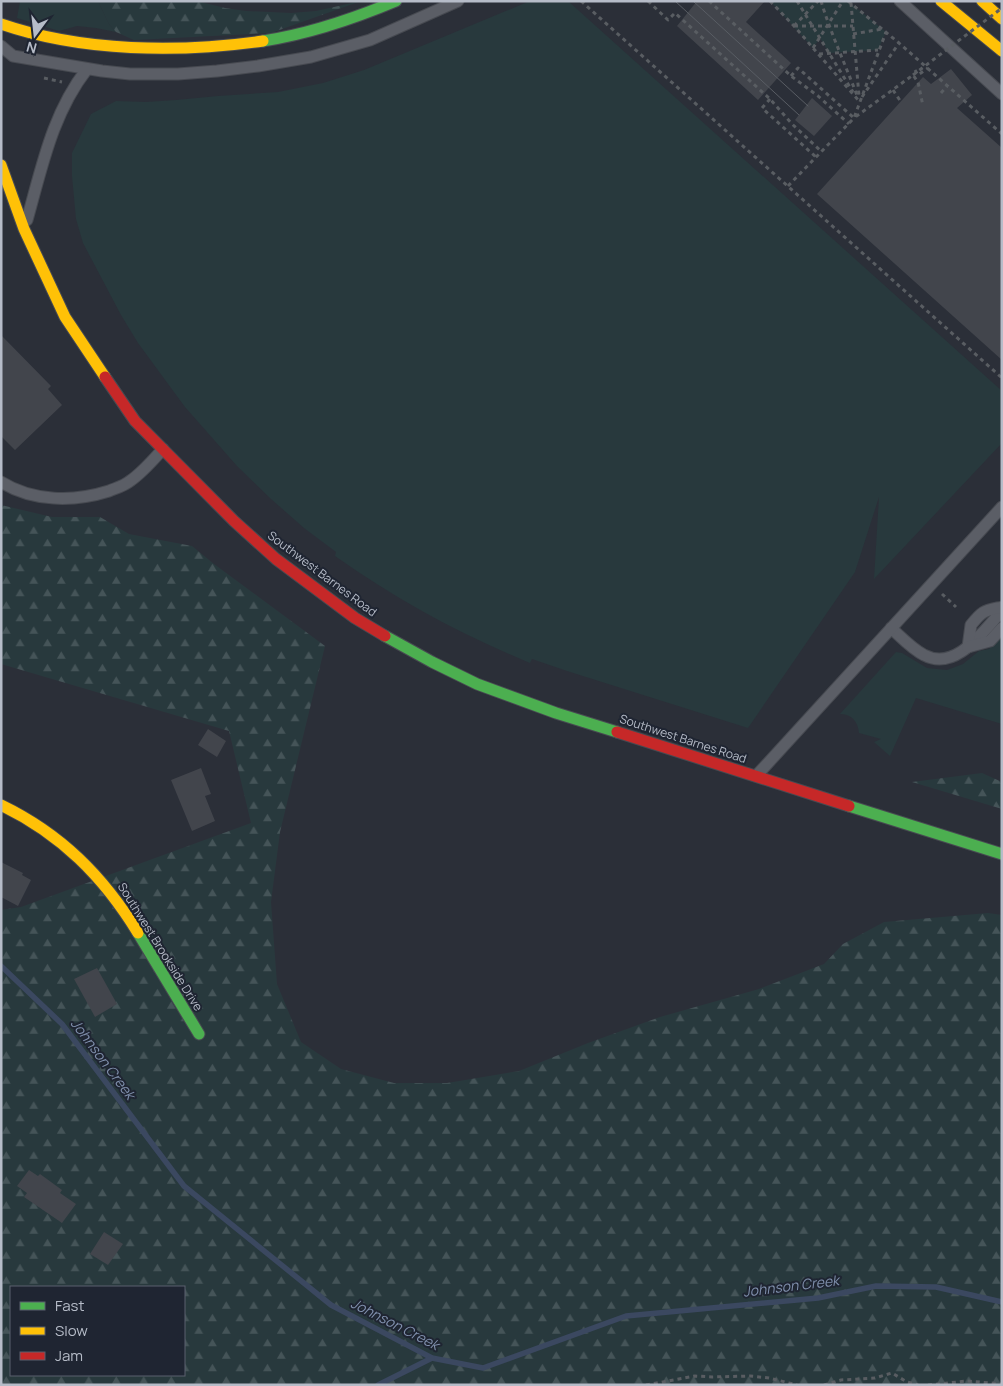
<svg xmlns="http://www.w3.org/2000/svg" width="1003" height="1386" viewBox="0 0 1003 1386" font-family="Manrope,sans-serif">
  <defs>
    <pattern id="forest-firs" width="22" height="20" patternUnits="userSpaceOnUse" patternTransform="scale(1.25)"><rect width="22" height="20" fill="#28393d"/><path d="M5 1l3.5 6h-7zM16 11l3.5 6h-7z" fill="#455458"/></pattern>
  </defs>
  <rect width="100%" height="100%" fill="#2b2f38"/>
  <g fill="#28393d">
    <polygon points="20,1 98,1 109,24 116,32 96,28 77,26 59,31 17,18"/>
    <path d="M530 1H568L1002 391V443L874 579 879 497 855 572 748 728 567 671 532 659 530 663C460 634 397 600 335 556L336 552 304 528 271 499 237 466 185 407 138 343 121 315 83 243 76 219 72 176V153L91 114 116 101 146 102 176 100 218 96 278 92 323 83 364 70Z"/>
    <polygon points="770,1 848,1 886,32 878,50 829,53 820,38 813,48"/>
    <path d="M1002 635V724L916 698 890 756 874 742 881 739 859 733C858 721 851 714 840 714L896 652 902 653 927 668 947 670 963 664 979 651 989 649Z"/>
  </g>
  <g fill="url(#forest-firs)" fill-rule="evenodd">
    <polygon points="98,1 197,1 225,8 246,11 291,13 316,11 361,1 271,33 134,40 116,32 109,24"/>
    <path d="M1 505 52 517H100L129 534 192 546 214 564 325 646 280 832 271 902 277 984 301 1042 341 1069 394 1083H447L519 1071 588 1043 660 1017 759 989 824 964 843 944 884 922 988 913 1002 915V1385H1V910L21 907 251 823 229 731 1 664ZM11 1287H184V1375H11Z"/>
    <polygon points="982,773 1002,782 1002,809 912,782"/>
  </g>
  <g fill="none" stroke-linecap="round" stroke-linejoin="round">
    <g stroke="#3b4860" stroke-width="5.5">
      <polyline points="1,966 62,1024 184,1186 331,1305 432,1358 483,1368 626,1316 818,1298 876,1286 936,1287 1002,1302"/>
      <polyline points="378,1385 432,1358"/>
    </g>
  </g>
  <g fill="#42454c">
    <polygon points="697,1 765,1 746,22 791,63 758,100 677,26"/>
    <polygon points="951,69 972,95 957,108 1002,148 1002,360 817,194 923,77 931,84"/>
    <polygon points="812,98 832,116 814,136 795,120"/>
    <polygon points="1,335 51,386 48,389 62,405 15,450 1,436"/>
    <polygon points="208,729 226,741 217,757 198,745"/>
    <polygon points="201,768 211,794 205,796 215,821 192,831 171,780"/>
    <polygon points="1,862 23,873 22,875 31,880 18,906 1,897"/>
    <polygon points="97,968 117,1004 95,1017 74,979"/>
    <polygon points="29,1170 38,1176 40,1174 62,1190 60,1193 76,1204 62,1223 24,1197 27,1193 17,1186"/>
    <polygon points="104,1232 123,1244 108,1265 90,1254"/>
  </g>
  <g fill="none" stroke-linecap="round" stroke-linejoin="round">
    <defs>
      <g id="lane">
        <polyline points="900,1 1002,94"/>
        <polyline points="1,46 13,56 102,71 130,74 178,74 217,71 258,66 311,57 370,40 458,1"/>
        <path d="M27 220C42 167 52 114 87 69"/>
        <path d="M1 482C33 502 74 502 109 491 116 488 124 486 130 481 142 473 153 460 163 449"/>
        <path d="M891 628C901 637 912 649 924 655 956 672 983 631 1002 611"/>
        <path d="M968 647 971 625C983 610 984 611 1002 607"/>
        <polyline points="968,647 990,641 1002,628"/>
        <polyline points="757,775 1002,507"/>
      </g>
      <g id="fast">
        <path d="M263 41C309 34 353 19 396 1"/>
        <polyline points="385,636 432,662 477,684 556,713 617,732"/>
        <polyline points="849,806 1002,854"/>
        <polyline points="138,933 199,1034"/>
      </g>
      <g id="slow">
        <polyline points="941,1 1002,51"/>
        <polyline points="982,1 1002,19"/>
        <path d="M1 24C82 52 179 53 263 41"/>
        <polyline points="1,165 24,229 65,317 105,377"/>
        <path d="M1 805C61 834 103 876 138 933"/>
      </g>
      <g id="jam">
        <polyline points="105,377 135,421 234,521 276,559 355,618 385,636"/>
        <polyline points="617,732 849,806"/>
      </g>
    </defs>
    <use href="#lane" stroke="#474a51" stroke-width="13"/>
    <use href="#fast" stroke="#474a51" stroke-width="13"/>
    <use href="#slow" stroke="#474a51" stroke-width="13"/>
    <use href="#jam" stroke="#474a51" stroke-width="13"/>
    <g stroke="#595d62" stroke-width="3" stroke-dasharray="4 4" stroke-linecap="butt">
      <polyline points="581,1 1002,378"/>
      <polyline points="648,1 668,20 675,13 770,99 792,124 822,152"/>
      <polyline points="709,1 791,76 818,96 849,124"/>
      <polyline points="770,1 794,26 859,101"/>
      <polyline points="797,1 853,92"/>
      <path d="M821 1C831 34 846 66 858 98"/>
      <polyline points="848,1 899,43 1002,134"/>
      <polyline points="851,3 859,96"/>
      <polyline points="794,26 853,26"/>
      <polyline points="794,26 818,1"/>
      <polyline points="853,34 882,29"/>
      <polyline points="813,48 843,1"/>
      <polyline points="819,54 878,50"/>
      <polyline points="915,70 918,75 928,68"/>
      <polyline points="791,76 798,68 854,118 913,75 918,82 923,106"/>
      <polyline points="44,78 62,82"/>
      <polyline points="893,90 901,102"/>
      <polyline points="941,93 947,86"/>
      <polyline points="862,97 899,43"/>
      <polyline points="770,99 762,108 817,158"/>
      <polyline points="788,186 854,118 886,32"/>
      <polyline points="942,594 956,607"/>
      <polyline points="646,1385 695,1376 712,1377 750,1376 769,1378 797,1385"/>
      <polyline points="824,1385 841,1380 875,1378 892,1373 907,1382 918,1385"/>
      <polyline points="928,1385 967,1381 1002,1384"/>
    </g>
    <use href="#lane" stroke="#5b5e66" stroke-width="11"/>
    <use href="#fast" stroke="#4caf50" stroke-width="11"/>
    <use href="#slow" stroke="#ffc107" stroke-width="11"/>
    <use href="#jam" stroke="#c62828" stroke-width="11"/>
    <g stroke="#595d64" stroke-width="1">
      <polyline points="675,1 799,115"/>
      <polyline points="693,1 808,106"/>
    </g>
    <polyline stroke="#595d62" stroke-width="3" stroke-dasharray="4 4" stroke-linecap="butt" points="913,75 1002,8"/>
  </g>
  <g text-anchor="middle" stroke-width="4" stroke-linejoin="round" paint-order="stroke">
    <g font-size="12" fill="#b6bcc8" stroke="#1f2532">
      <text transform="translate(322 574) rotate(37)" y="4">Southwest Barnes Road</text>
      <text transform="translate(683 739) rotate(18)" y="4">Southwest Barnes Road</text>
      <text transform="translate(160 947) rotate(58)" y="4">Southwest Brookside Drive</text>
    </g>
    <g font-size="14" font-style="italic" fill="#8090ad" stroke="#1f2532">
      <text transform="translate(103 1059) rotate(53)" y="5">Johnson Creek</text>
      <text transform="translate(791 1286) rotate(-7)" y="5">Johnson Creek</text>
      <text transform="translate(395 1324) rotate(27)" y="5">Johnson Creek</text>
    </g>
  </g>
  <rect width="1003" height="1386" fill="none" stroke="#b6bcc8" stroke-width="5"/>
  <rect x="10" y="1286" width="175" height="90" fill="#1f2532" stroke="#5b616e"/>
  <rect x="20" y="1302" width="25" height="8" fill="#4caf50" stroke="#5b616e"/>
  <text x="55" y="1311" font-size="15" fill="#b6bcc8">Fast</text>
  <rect x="20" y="1327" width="25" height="8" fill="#ffc107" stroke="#5b616e"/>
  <text x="55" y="1336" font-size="15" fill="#b6bcc8">Slow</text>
  <rect x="20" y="1352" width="25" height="8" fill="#c62828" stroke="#5b616e"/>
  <text x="55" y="1361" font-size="15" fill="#b6bcc8">Jam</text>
  <g transform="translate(35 35) rotate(195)" stroke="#1f2532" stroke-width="4" paint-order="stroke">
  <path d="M0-4L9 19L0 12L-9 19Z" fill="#b6bcc8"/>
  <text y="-8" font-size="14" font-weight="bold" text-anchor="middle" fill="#b6bcc8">N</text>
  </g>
</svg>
